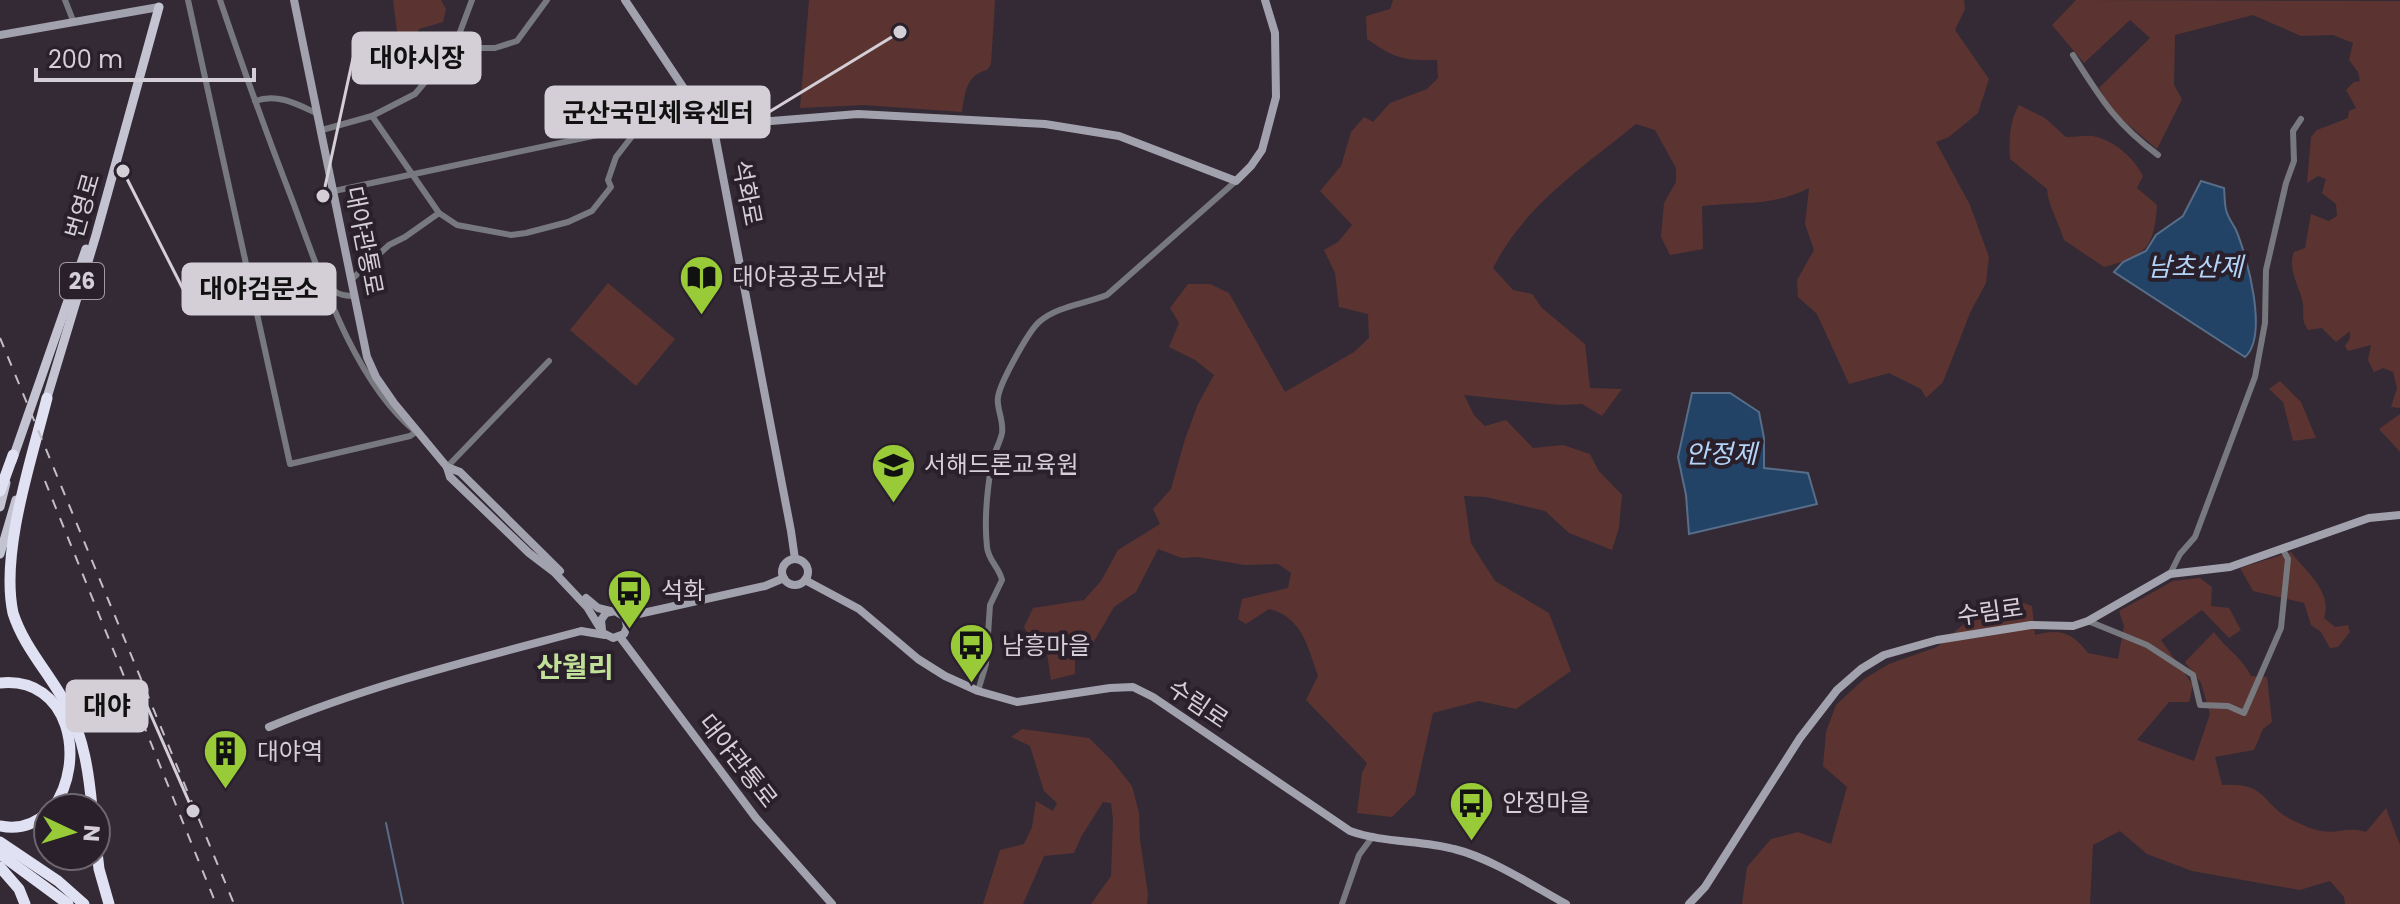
<svg xmlns="http://www.w3.org/2000/svg" width="2400" height="904" viewBox="0 0 2400 904" font-family="Poppins,'Noto Sans KR',sans-serif">
  <rect width="100%" height="100%" fill="#332a35"/>
  <g fill="#5b3431">
    <polygon points="393,0 441,0 446,9 443,22 419,29 408,50 399,48"/>
    <path d="M809 0H995L991 64 987 70C966 75 965 93 962 112L864 105 800 108Z"/>
    <path d="M1393 0H1964L1965 9 1955 30 1989 79 1978 113 1949 137 1936 142 1970 205 1989 257 1986 283 1970 313 1943 382 1926 398 1921 389 1889 373 1849 384 1817 314 1798 297 1797 280 1814 250 1805 224 1809 188C1772 207 1741 201 1702 206L1703 249 1670 255 1661 237 1664 203 1676 182V168L1655 130 1636 124C1583 167 1524 206 1493 268L1513 290 1532 294 1542 308 1585 344 1590 388 1622 389 1602 416 1582 404 1560 405 1464 395 1474 415 1485 426 1506 420 1533 448 1563 445 1590 454 1598 470 1622 495 1619 528 1612 550 1569 533 1545 511 1486 497 1464 496 1471 543 1481 559 1495 581 1549 613 1571 671 1516 709 1479 701 1433 713 1415 794 1392 817 1357 813 1362 773 1367 763 1306 700 1318 676C1308 647 1302 617 1269 609L1246 624 1238 619 1242 599 1288 588 1291 573 1278 564 1245 565 1197 557 1182 558 1158 549 1136 592 1114 607 1092 645 1075 657V674L1051 680 1046 647 1032 642 1024 627 1033 608 1084 600 1101 581 1118 550 1160 524 1153 509 1171 489 1185 439 1198 404 1214 375 1195 360 1169 347 1179 323 1170 308 1188 284H1210L1229 293 1285 392 1354 352 1369 338 1368 314 1339 307 1335 273 1324 250 1338 242 1352 225 1320 191 1341 166 1351 132 1364 117 1373 122 1390 103 1427 89 1438 78 1437 60C1404 61 1394 58 1367 39L1366 16 1390 9Z"/>
    <path d="M2076 0 2400 1V408L2391 407 2397 388 2393 372 2383 368 2374 372 2368 360 2371 345 2348 351 2345 346 2350 338V331L2336 342 2322 328 2308 330C2301 320 2304 315 2303 304 2300 286 2287 271 2294 252L2305 248 2311 214 2329 221 2337 216 2336 204 2322 193 2326 179 2318 176 2307 183 2311 137 2317 130 2348 118 2349 111 2356 108 2346 90 2354 82 2360 81 2358 72 2349 60 2353 43 2333 35 2301 36 2253 15 2175 35 2174 85 2182 99 2157 149 2112 111 2099 88 2150 38 2130 20 2084 63 2052 25Z"/>
    <path d="M2019 105 2045 118 2066 137C2074 137 2085 135 2093 136 2114 140 2134 158 2143 176L2137 188 2157 205C2154 248 2146 256 2104 267L2064 240C2059 223 2048 206 2047 189L2010 159C2009 139 2009 123 2019 105Z"/>
    <polygon points="608,283 675,339 636,386 570,330"/>
    <polygon points="2280,381 2301,402 2316,438 2293,441 2283,402 2269,389"/>
    <polygon points="2400,414 2400,452 2379,429"/>
    <path d="M2291 552C2306 572 2333 592 2324 618L2335 627 2348 625 2350 632 2338 647 2330 648 2321 632 2311 625 2304 603 2253 591 2240 568Z"/>
    <path d="M2200 578 2212 587 2211 606 2229 608 2241 630 2229 638 2202 610 2161 640 2193 685 2189 702H2169L2137 740 2194 761 2210 714 2201 683 2185 662 2214 632C2226 649 2242 657 2251 676L2267 677 2272 722 2263 729 2254 750 2215 757 2222 785C2268 782 2261 804 2292 820 2301 824 2313 830 2322 831 2338 834 2347 826 2366 832L2386 808 2400 845V904H2345L2344 897 2330 881 2300 890 2192 871 2147 854 2120 831 2093 845 2090 904H1742L1747 867 1771 839 1798 832 1831 844 1847 787 1823 766 1826 732 1836 705 1864 679 1889 664 1937 647 1978 612 2015 600 2032 606 2035 635C2060 628 2073 633 2088 653L2118 659 2124 626 2119 611 2173 581Z"/>
    <polygon points="1022,729 1089,738 1113,762 1132,786 1139,813 1140,840 1148,894 1147,904 1091,904 1111,876 1113,820 1111,803 1103,802 1081,837 1074,853 1044,856 1023,904 983,904 1000,850 1024,844 1032,827 1036,801 1053,811 1057,803 1044,791 1030,746 1011,737"/>
  </g>
  <g fill="#224366" stroke="#576d88" stroke-width="2">
    <path d="M2201 181 2224 188C2225 196 2224 206 2227 213 2229 219 2233 224 2236 230 2247 256 2269 336 2245 357L2114 272 2123 262 2146 251 2156 235 2183 216Z"/>
    <polygon points="1692,393 1730,393 1759,412 1764,438 1764,468 1808,473 1817,504 1689,534 1686,495 1678,457"/>
  </g>
  <g fill="none" stroke-linecap="round" stroke-linejoin="round">
    <polyline stroke="#576d88" stroke-width="2" points="386,823 403,904"/>
    <g stroke="#78787f" stroke-width="6">
      <polyline points="65,0 74,23"/>
      <path d="M188 0 290 464 410 436 416 432C354 382 320 275 293 202 267 135 243 68 220 0"/>
      <polyline points="454,48 495,48 517,41 547,0"/>
      <path d="M2073 55C2101 99 2115 123 2158 155"/>
      <path d="M255 101C278 93 297 104 318 114"/>
      <polyline points="372,116 439,213 457,225 511,235 526,233 568,222 592,211 611,187 608,180 616,157 640,126"/>
      <polyline points="322,130 372,116 415,94 454,48 472,0"/>
      <polyline points="334,191 640,126 702,116"/>
      <path d="M324 276C332 291 336 296 354 296"/>
      <polyline points="351,280 389,245 405,237 439,213"/>
      <polyline points="447,467 549,361"/>
      <polyline points="2170,574 2180,554 2195,537 2255,377 2265,323 2266,270 2286,183 2294,161 2293,131 2301,119"/>
      <polyline points="2088,621 2147,645 2193,675 2200,705 2228,706 2244,713 2281,628 2288,559 2282,548"/>
      <path d="M978 691 986 664 990 605 1002 580C999 567 988 560 987 547 984 519 987 490 992 462 994 452 1000 443 1002 433 1004 420 996 408 998 397 1000 383 1028 332 1039 322 1057 306 1085 304 1107 295L1236 181"/>
      <polyline points="1342,904 1359,855 1373,836"/>
    </g>
    <g stroke="#a2a2ae" stroke-width="8">
      <polyline points="294,0 367,357 376,377 394,403 447,467 450,477 529,553 554,572 587,607 603,633 613,638 624,634 627,627 625,617 615,611 606,613 601,620 602,630"/>
      <polyline points="625,0 715,135 791,531 795,559"/>
      <polyline points="0,35 159,7"/>
      <polyline points="710,126 858,114 1045,124 1119,136 1236,181 1251,166 1262,150 1276,97 1275,33 1265,0"/>
      <polyline points="447,467 460,472 560,571"/>
      <circle cx="795" cy="572" r="13"/>
      <path d="M805 580 859 609 918 659 945 676 978 691 1017 702 1110 688 1133 687 1153 697 1350 831C1383 843 1421 840 1454 849 1491 858 1533 886 1566 904"/>
      <polyline points="586,598 598,608 610,611"/>
      <polyline points="625,617 765,586 784,578"/>
      <polyline points="620,637 756,818 832,904"/>
      <path d="M269 727C369 685 476 659 581 631L605 635"/>
      <polyline points="1689,904 1705,887 1800,738 1837,690 1861,669 1884,655 1937,640 2031,625 2073,626 2088,621 2170,574 2230,567 2369,518 2400,515"/>
    </g>
    <g stroke="#c3c3d1" stroke-width="9">
      <polyline points="46,401 96,235 159,7"/>
      <polyline points="12,461 86,249"/>
      <polyline points="0,507 6,483"/>
      <polyline points="0,554 16,500"/>
    </g>
    <g stroke="#e0e1f2" stroke-width="11">
      <path d="M47 398C32 458 0 552 13 613 24 648 51 675 68 708 84 739 89 774 92 808"/>
      <polyline points="0,491 13,455"/>
      <path d="M0 683C70 676 87 761 53 808"/>
      <path d="M0 826C19 830 34 825 48 812"/>
      <polyline points="0,842 58,881 84,904"/>
      <polyline points="96,844 99,869 109,904"/>
      <polyline points="0,854 68,904"/>
      <polyline points="0,867 19,889 25,904"/>
    </g>
    <g stroke="#c3bec5" stroke-width="2" stroke-dasharray="10 10" stroke-linecap="butt">
      <polyline points="0,338 234,904"/>
      <polyline points="45,481 216,904"/>
    </g>
  </g>
  <defs>
    <symbol id="library-pin" viewBox="-11 -11 22 30"><path d="M0 17L-7.5 6A9.5 9.5 0 1 1 7.5 6Z" fill="#98cb37" stroke="#29202b"/><path d="M-6-4Q-3-5.5-.7-3.5V5Q-3 3-6 4ZM6-4Q3-5.5 .7-3.5V5Q3 3 6 4Z" fill="#111"/></symbol>
    <symbol id="school-pin" viewBox="-11 -11 22 30"><path d="M0 17L-7.5 6A9.5 9.5 0 1 1 7.5 6Z" fill="#98cb37" stroke="#29202b"/><path d="M0-5L7-2L0 1L-7-2ZM-4 1L0 2.5L4 1V4Q0 6-4 4Z" fill="#111"/></symbol>
    <symbol id="bus-pin" viewBox="-11 -11 22 30"><path d="M0 17L-7.5 6A9.5 9.5 0 1 1 7.5 6Z" fill="#98cb37" stroke="#29202b"/><path d="M-5-6H5V4H4V6H2V4H-2V6H-4V4H-5ZM-3.5-4V0h7V-4ZM-3.5 1.2v1.5H-2V1.2ZM2 1.2v1.5H3.5V1.2Z" fill="#111"/></symbol>
    <symbol id="building-pin" viewBox="-11 -11 22 30"><path d="M0 17L-7.5 6A9.5 9.5 0 1 1 7.5 6Z" fill="#98cb37" stroke="#29202b"/><path d="M-4-6H4V6H1V3H-1V6H-4ZM-2.5-4.3h1.7v1.8h-1.7ZM.8-4.3h1.7v1.8H.8ZM-2.5-1h1.7V.8h-1.7ZM.8-1h1.7V.8H.8Z" fill="#111"/></symbol>
  </defs>
  <g fill-rule="evenodd">
    <use href="#library-pin" x="676" y="252" width="51" height="69"/>
    <use href="#school-pin" x="868" y="440" width="51" height="69"/>
    <use href="#bus-pin" x="604" y="566" width="51" height="69"/>
    <use href="#bus-pin" x="946" y="620" width="51" height="69"/>
    <use href="#building-pin" x="200" y="726" width="51" height="69"/>
    <use href="#bus-pin" x="1446" y="778" width="51" height="69"/>
  </g>
  <g text-anchor="middle" stroke-width="8" stroke-linejoin="round" paint-order="stroke">
    <rect fill="#29202b" stroke="#a19aa3" stroke-width="2" x="60" y="263" width="44" height="36" rx="6"/>
    <g font-size="22" font-weight="bold" fill="#d4cfd6">
      <text x="82" y="289">26</text>
    </g>
    <g font-size="24" fill="#d4cfd6" stroke="#29202b">
      <text transform="translate(747 193) rotate(79)" y="8">석화로</text>
      <text transform="translate(83 206) rotate(-74)" y="8">번영로</text>
      <text transform="translate(364 241) rotate(79)" y="8">대야관통로</text>
      <text transform="translate(1990 612) rotate(-8)" y="8">수림로</text>
      <text transform="translate(1198 704) rotate(34)" y="8">수림로</text>
      <text transform="translate(738 761) rotate(52)" y="8">대야관통로</text>
    </g>
    <g font-size="24" fill="#d4cfd6" stroke="#29202b" text-anchor="start">
      <text x="732" y="285">대야공공도서관</text>
      <text x="924" y="473">서해드론교육원</text>
      <text x="661" y="599">석화</text>
      <text x="1002" y="654">남흥마을</text>
      <text x="257" y="760">대야역</text>
      <text x="1502" y="811">안정마을</text>
    </g>
    <g font-size="26" font-style="italic" fill="#b3d4f8" stroke="#29202b">
      <text x="2195" y="276">남초산제</text>
      <text x="1721" y="463">안정제</text>
    </g>
    <g font-size="28" font-weight="bold" fill="#c1e098" stroke="#29202b">
      <text x="575" y="677">산월리</text>
    </g>
  </g>
  <path fill="none" stroke="#d4cfd6" stroke-width="3" d="M323 196L353 58M900 32L769 112M123 171L183 289M193 811L147 706"/>
  <g fill="#d4cfd6" stroke="#29202b" stroke-width="3">
    <circle cx="323" cy="196" r="8"/>
    <circle cx="900" cy="32" r="8"/>
    <circle cx="123" cy="171" r="8"/>
    <circle cx="193" cy="811" r="8"/>
  </g>
  <g fill="#d4cfd6" stroke="#d4cfd6" stroke-width="3">
    <rect x="353" y="33" width="127" height="50" rx="8"/>
    <rect x="546" y="87" width="223" height="50" rx="8"/>
    <rect x="183" y="264" width="152" height="50" rx="8"/>
    <rect x="67" y="681" width="80" height="50" rx="8"/>
  </g>
  <g font-size="26" text-anchor="middle" font-weight="bold" fill="#111">
    <text x="417" y="67">대야시장</text>
    <text x="658" y="122">군산국민체육센터</text>
    <text x="259" y="298">대야검문소</text>
    <text x="107" y="715">대야</text>
  </g>
  <g transform="translate(72 832) rotate(94)"><circle r="38" fill="#29202b" stroke="#6d666f" stroke-width="2"/>
  <path d="M0-6L14 30L0 20L-14 30Z" fill="#98cb37"/>
  <text y="-12" font-size="22" font-weight="bold" text-anchor="middle" fill="#d4cfd6">N</text>
  </g>
  <path d="M36 68v12h218v-12" fill="none" stroke="#d4cfd6" stroke-width="4"/>
  <text x="48" y="68" font-size="24" fill="#d4cfd6" stroke="#29202b" stroke-width="6" paint-order="stroke">200 m</text>
</svg>
